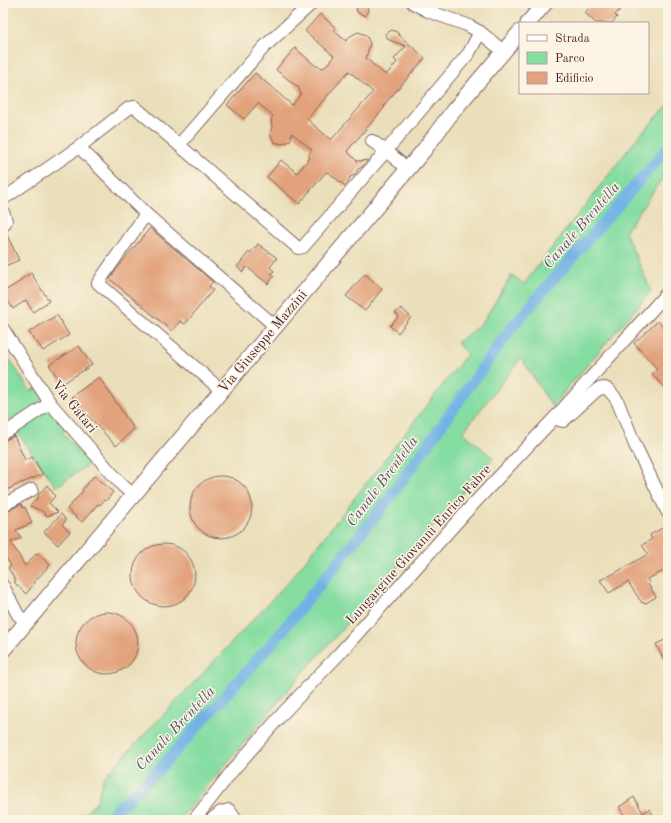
<svg xmlns="http://www.w3.org/2000/svg" width="671" height="823" viewBox="0 0 671 823" font-family="'Old Standard TT',serif">
  <rect width="100%" height="100%" fill="#fcf5e5"/>
  <filter id="ink" filterUnits="userSpaceOnUse"><feTurbulence type="fractalNoise" baseFrequency=".025" numOctaves="2"/><feDisplacementMap in="SourceGraphic" scale="8" xChannelSelector="R" yChannelSelector="G"/><feConvolveMatrix kernelMatrix="1 2 1 2 8 2 1 2 1" color-interpolation-filters="sRGB"/></filter>
  <filter id="wash" filterUnits="userSpaceOnUse"><feTurbulence type="fractalNoise" baseFrequency=".012" numOctaves="4" result="noise"/><feDisplacementMap in="SourceGraphic" scale="16" xChannelSelector="R" yChannelSelector="G"/><feGaussianBlur stdDeviation="0.9" result="paint"/><feColorMatrix in="noise" values="0 0 0 0 0 0 0 0 0 0 0 0 0 0 0 0 0 1.4 0 .05"/><feComposite in="paint" operator="in"/></filter>
  <g filter="url(#wash)">
    <rect width="100%" height="100%" fill="#eadfba"/>
    <g fill="#85dda2" stroke="#687e66">
      <polygon points="668,105 668,172 667,172 625,232 651,291 552,406 521,358 463,432 493,458 366,603 299,677 179,820 77,820 96,803 104,777 205,671 292,578 467,354 457,343 482,323 512,275 524,284 638,137"/>
      <polygon points="3,349 30,391 36,388 66,428 62,432 82,455 87,452 113,480 110,483 89,464 56,487 14,427 3,409"/>
    </g>
    <g fill="none" stroke-linecap="round" stroke-linejoin="round">
      <polyline stroke="#72b1e5" stroke-width="11" points="105,820 156,773 275,640 385,504 512,327 668,148"/>
    </g>
    <g id="blocks">
      <g fill="#e2a27c" fill-rule="evenodd">
        <polygon points="359,3 366,5 368,9 366,16 358,13 356,9"/>
        <polygon points="593,3 626,3 615,15 617,17 612,23 596,23 585,13"/>
        <path d="M320 14 336 28 334 31 346 41 349 37 358 32 366 35 370 43 366 58 384 74H385L386 75 397 62 394 59 406 46 389 40 385 34 392 30 397 32 399 35 425 58 383 106 385 107 347 151 357 161 368 160 362 167 358 169 355 175 350 177 348 182 345 186 328 172 327 173 326 172 299 204 267 177 281 160 297 173 310 158 309 157V154L312 150 292 133 290 141 282 144 274 142 270 134 272 127 271 119 273 116 258 103 244 119 227 105 255 73 292 105 301 94 298 87 276 70 282 62H283L295 48 316 66 324 68 334 56 305 31ZM349 71 373 92 331 140 307 119Z"/>
        <polygon points="150,228 213,282 209,286 213,290 185,324 180,321 172,331 110,279 119,266"/>
        <polygon points="3,233 6,233 19,260 3,267"/>
        <polygon points="258,244 277,258 270,267 274,271 271,274 274,276 268,284 247,267 243,272 237,267 249,252 250,253"/>
        <polygon points="31,273 49,301 33,312 26,300 13,309 3,292 21,281 20,280"/>
        <polygon points="365,274 382,289 365,311 346,296"/>
        <polygon points="401,308 411,317 398,333 390,326 399,316 395,313"/>
        <polygon points="57,315 69,335 43,351 37,342 36,343 29,332"/>
        <polygon points="658,321 668,332 668,391 652,374 657,369 634,343"/>
        <polygon points="79,346 92,365 62,384 49,365"/>
        <polygon points="99,377 134,429 116,446 71,397"/>
        <polygon points="14,436 25,460 32,457 43,474 32,479 31,479 22,483 22,482 3,492 3,441"/>
        <circle cx="221" cy="507" r="31"/>
        <polygon points="94,476 113,492 106,501 104,500 100,505 98,504 82,522 67,509 83,491 82,490"/>
        <polygon points="47,485 55,496 49,503 58,512 47,516 42,511 30,506 39,496 38,495"/>
        <polygon points="21,504 23,508 25,507 32,523 16,530 21,538 11,542 25,566 37,553 50,565 33,583 34,584 26,594 14,582 16,581 8,568 11,566 3,553 3,512 6,512"/>
        <polygon points="61,514 66,520 62,525 70,532 58,545 44,532"/>
        <polygon points="664,527 667,535 662,538 668,549 668,569 647,579 649,583 648,584 656,597 644,604 643,602 642,603 628,582 609,593 600,580 613,574 648,554 642,545 652,539 650,535"/>
        <circle cx="164" cy="575" r="31"/>
        <circle cx="107" cy="643" r="31"/>
        <polygon points="665,640 668,646 668,668 656,644"/>
        <polygon points="634,797 643,813 649,809 657,820 627,820 619,807"/>
      </g>
    </g>
  </g>
  <g filter="url(#ink)">
    <use href="#blocks" fill-opacity="0" stroke="#82625d" stroke-width="1"/>
    <g fill="none" stroke-linecap="round" stroke-linejoin="round">
      <defs>
        <g id="minor">
          <polyline points="413,3 428,11 467,25 480,32 503,51"/>
          <polyline points="372,141 386,151 408,169"/>
          <polyline points="179,145 298,248 303,247 386,151 469,53 480,32"/>
          <polyline points="79,147 146,214 275,326"/>
          <polyline points="3,199 79,147 129,108 135,107 179,145 264,47 312,3"/>
          <polyline points="3,212 6,221 3,226"/>
          <polyline points="146,214 98,283 221,390"/>
          <polyline points="3,329 50,403 122,485 133,495"/>
          <polyline points="555,418 559,420 563,421 598,389 605,388 609,390 617,400 635,445 668,513"/>
          <polyline points="3,433 11,429 50,403"/>
          <polyline points="3,505 32,490"/>
          <polyline points="3,586 18,615 26,622"/>
          <polyline points="194,820 233,770 284,712 339,654 464,514 559,413 668,292"/>
          <polyline points="211,820 221,812 229,810 236,820"/>
        </g>
        <g id="major">
          <polyline points="528,23 545,3"/>
          <polyline points="3,650 408,169 424,150 453,111 520,32"/>
        </g>
      </defs>
      <use href="#minor" stroke="#82625d" stroke-width="14"/>
      <use href="#major" stroke="#82625d" stroke-width="17"/>
      <use href="#minor" stroke="#fff" stroke-width="12"/>
      <use href="#major" stroke="#fff" stroke-width="15"/>
    </g>
  </g>
  <g text-anchor="middle" stroke-width="3" stroke-linejoin="round" paint-order="stroke">
    <g font-size="14" fill="#4a1f2b" stroke="#fcf5e5">
      <text transform="translate(262 341) rotate(-50)" y="5">Via Giuseppe Mazzini</text>
      <text transform="translate(75 406) rotate(51)" y="5">Via Gatari</text>
      <text transform="translate(418 544) rotate(-48)" y="5">Lungargine Giovanni Enrico Fabre</text>
    </g>
    <g font-size="15" font-style="italic" fill="#58526c" stroke="#fcf5e5">
      <text transform="translate(581 225) rotate(-49)" y="5">Canale Brentella</text>
      <text transform="translate(382 481) rotate(-53)" y="5">Canale Brentella</text>
      <text transform="translate(175 728) rotate(-47)" y="5">Canale Brentella</text>
    </g>
  </g>
  <rect width="671" height="823" fill="none" stroke="#fcf5e5" stroke-width="16"/>
  <rect x="519" y="22" width="130" height="72" fill="#fcf5e5" stroke="#b59f9b"/>
  <rect x="527" y="35" width="20" height="6" fill="#ffffff" stroke="#b59f9b"/>
  <text x="555" y="42" font-size="12" fill="#4a1f2b">Strada</text>
  <rect x="527" y="52" width="20" height="12" fill="#85dda2" stroke="#b59f9b"/>
  <text x="555" y="62" font-size="12" fill="#4a1f2b">Parco</text>
  <rect x="527" y="72" width="20" height="12" fill="#e2a27c" stroke="#b59f9b"/>
  <text x="555" y="82" font-size="12" fill="#4a1f2b">Edificio</text>
</svg>
